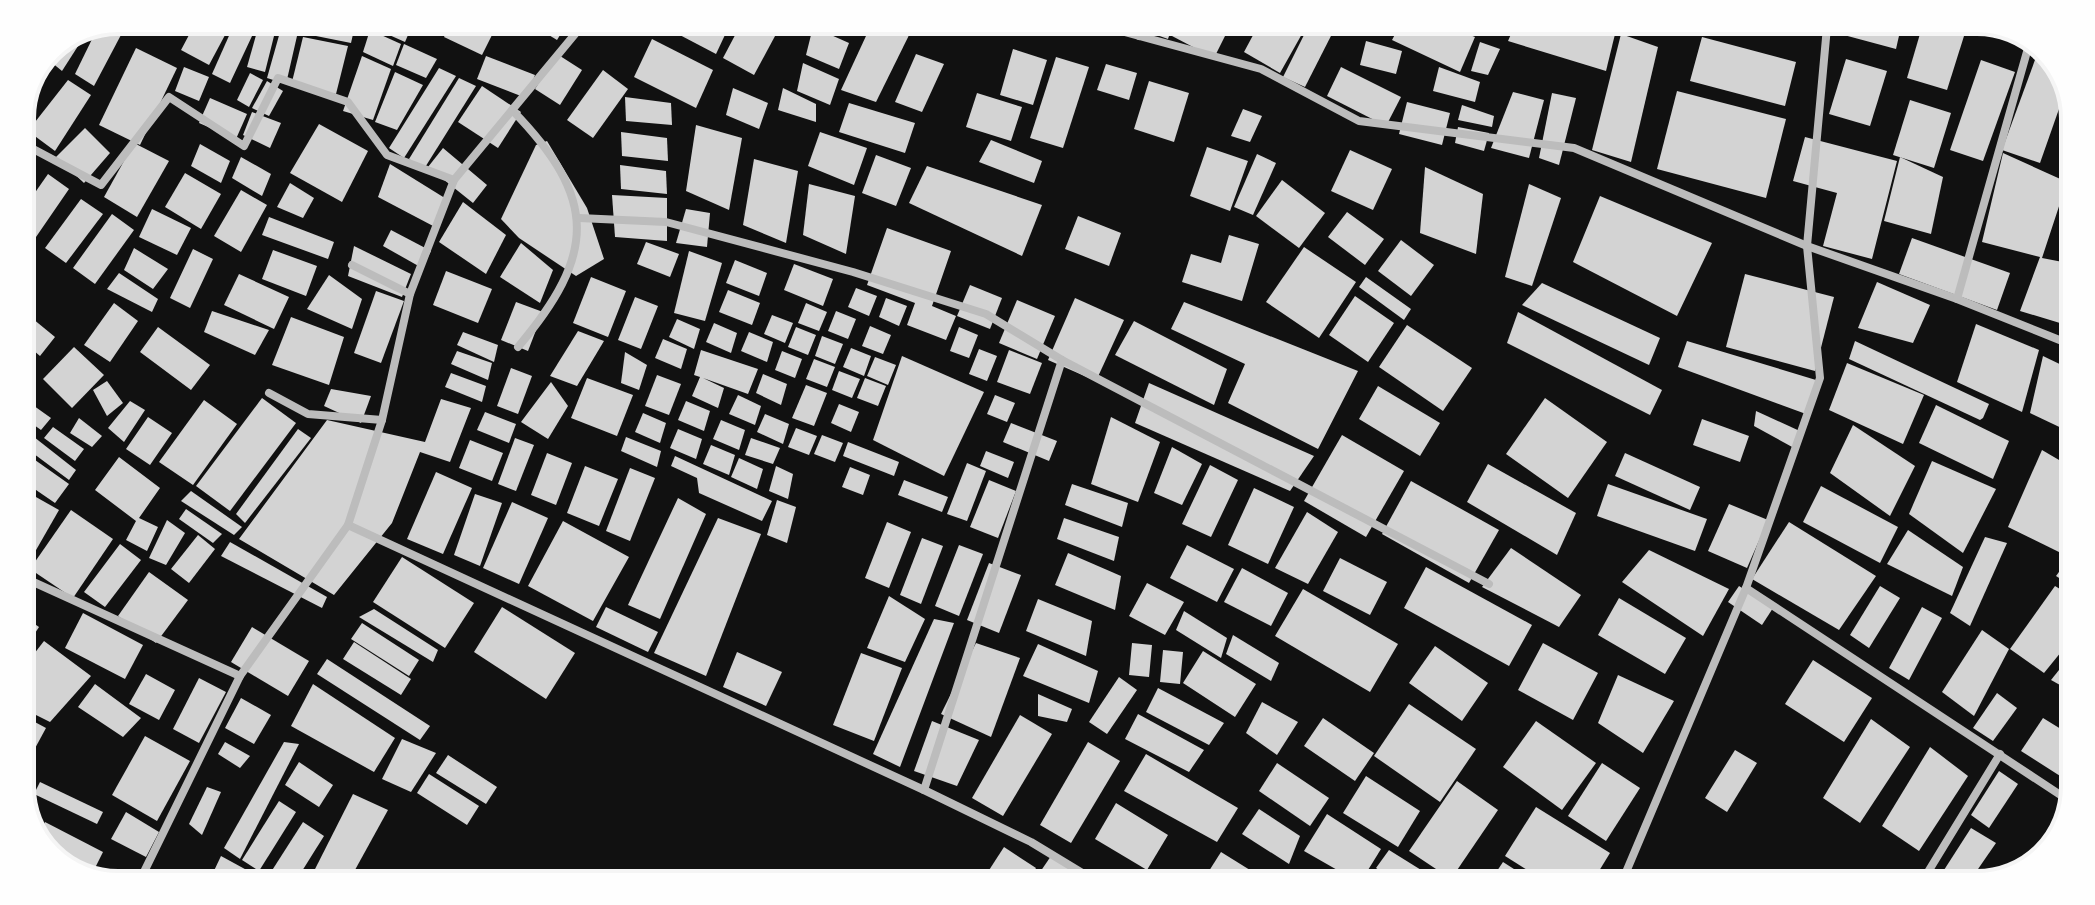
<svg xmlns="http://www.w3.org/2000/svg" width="2095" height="905" viewBox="0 0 2095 905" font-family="Cabin,sans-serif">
  <rect width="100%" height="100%" fill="#111"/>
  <g fill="#d3d3d3">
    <polygon points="197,20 232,22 209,65 181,50"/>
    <polygon points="236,20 259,21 230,83 212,74"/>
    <polygon points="260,21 277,24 265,72 247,67"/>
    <polygon points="276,21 304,21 301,31"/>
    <polygon points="310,21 356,21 351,43 306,34"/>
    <polygon points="382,21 414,21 405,42 378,30"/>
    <polygon points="452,21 499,21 482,55 444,37"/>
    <polygon points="544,22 568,22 557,40 539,29"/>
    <polygon points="655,22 731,22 716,54"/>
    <polygon points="742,22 782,23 754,75 723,58"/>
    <polygon points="872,23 915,23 876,102 841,90"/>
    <polygon points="1126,24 1173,24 1168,39"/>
    <polygon points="1178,24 1231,24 1214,58 1172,36"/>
    <polygon points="1259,24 1307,25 1280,73 1244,52"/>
    <polygon points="1309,25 1335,28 1305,87 1283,77"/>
    <polygon points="1400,25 1444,25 1475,37 1460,72 1392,40"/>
    <polygon points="1515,25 1606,26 1616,30 1606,71 1508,41"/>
    <polygon points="103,26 122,33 94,86 75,74 97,29"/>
    <polygon points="813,27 849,43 839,69 806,55"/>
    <polygon points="1830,27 1901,27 1896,49 1829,31"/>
    <polygon points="1922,27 1964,36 1947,90 1907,78"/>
    <polygon points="370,30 401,44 393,66 363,52"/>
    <polygon points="87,32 62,71 45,57 49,48"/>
    <polygon points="280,32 297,36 286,84 267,78"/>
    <polygon points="1621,34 1658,47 1631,162 1592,150"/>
    <polygon points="303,37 348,46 336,94 291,86"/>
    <polygon points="1702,37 1796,62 1785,106 1690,81"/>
    <polygon points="652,39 713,70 696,108 634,77"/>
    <polygon points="1366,41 1402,51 1396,74 1360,65"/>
    <polygon points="1480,42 1500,49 1488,75 1471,71"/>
    <polygon points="404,44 437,59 426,78 396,65"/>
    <polygon points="136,48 177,68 140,145 99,125"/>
    <polygon points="1013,49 1047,60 1033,105 1000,95"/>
    <polygon points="2039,49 2055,59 2066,89 2040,163 2002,150"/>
    <polygon points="557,54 582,70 560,105 535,89"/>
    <polygon points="916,54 944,64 922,112 895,102"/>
    <polygon points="362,56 391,69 373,120 343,111"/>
    <polygon points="486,56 535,75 526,98 477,79"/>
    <polygon points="1056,57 1089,67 1063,148 1030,138"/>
    <polygon points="1846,59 1887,71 1870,126 1829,114"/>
    <polygon points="1981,60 2015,72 1983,161 1950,150"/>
    <polygon points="803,63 839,79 830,105 797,91"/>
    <polygon points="1106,64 1137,73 1129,100 1097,90"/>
    <polygon points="184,67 209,77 199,101 175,91"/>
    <polygon points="1341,67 1401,97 1386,126 1327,96"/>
    <polygon points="1439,67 1480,82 1475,102 1433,91"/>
    <polygon points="439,68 456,76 404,158 389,148"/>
    <polygon points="603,70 628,89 593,138 567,120"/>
    <polygon points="395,72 423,85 397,130 375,122"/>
    <polygon points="250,73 263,80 249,107 237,100"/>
    <polygon points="459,78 476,86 424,169 409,159"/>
    <polygon points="68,80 91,95 55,151 28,131"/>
    <polygon points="267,81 283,91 269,116 252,108"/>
    <polygon points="1149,81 1189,93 1174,142 1134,129"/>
    <polygon points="482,86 521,112 498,148 458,122"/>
    <polygon points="733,88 768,103 759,129 726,115"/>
    <polygon points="783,88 816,104 816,122 778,110"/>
    <polygon points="1677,91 1786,119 1766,198 1657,169"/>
    <polygon points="1513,92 1544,100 1529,158 1491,148"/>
    <polygon points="977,93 1022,107 1011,141 966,127"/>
    <polygon points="1552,93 1576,98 1559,165 1539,158"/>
    <polygon points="625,97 671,103 672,125 626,121"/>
    <polygon points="210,98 247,114 236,139 199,123"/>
    <polygon points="1910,100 1951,113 1934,168 1893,155"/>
    <polygon points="1407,102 1450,113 1442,145 1399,134"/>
    <polygon points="849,103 915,123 905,153 839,132"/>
    <polygon points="1462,105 1494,116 1492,127 1458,120"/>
    <polygon points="1243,109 1262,116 1250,142 1231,136"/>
    <polygon points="252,112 281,123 270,148 243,135"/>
    <polygon points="319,124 368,151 342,202 290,173"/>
    <polygon points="696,125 742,138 729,210 686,191"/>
    <polygon points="1458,127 1489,133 1484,151 1455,143"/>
    <polygon points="85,128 110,153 84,183 56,157"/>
    <polygon points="621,132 667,138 668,161 622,156"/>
    <polygon points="820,132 867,148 854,185 808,166"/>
    <polygon points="1805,137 1897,161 1872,259 1823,246 1837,193 1793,181"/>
    <polygon points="991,140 1042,161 1034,183 979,162"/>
    <polygon points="547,141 587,208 604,259 576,276 519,238 501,219 536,145"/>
    <polygon points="134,143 169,161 137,217 104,197"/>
    <polygon points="200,144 230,161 221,183 191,166"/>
    <polygon points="1207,147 1248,161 1230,211 1190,196"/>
    <polygon points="443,148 487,185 473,203 428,167"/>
    <polygon points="1350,150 1392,169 1373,210 1331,191"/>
    <polygon points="20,153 36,164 20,188"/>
    <polygon points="2003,153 2067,182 2042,258 2073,264 2073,327 2020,311 2040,257 1982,242"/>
    <polygon points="1257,154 1276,163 1253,215 1234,207"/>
    <polygon points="876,155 911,168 896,206 862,193"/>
    <polygon points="241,157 271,174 262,196 232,178"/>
    <polygon points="1900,157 1943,177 1931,234 1884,221"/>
    <polygon points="754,159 798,171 786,243 743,225"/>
    <polygon points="390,164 448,200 435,227 378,197"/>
    <polygon points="620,165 666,171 667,194 621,189"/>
    <polygon points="927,166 1042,205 1022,256 909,203"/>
    <polygon points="1425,167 1483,194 1476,254 1420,233"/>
    <polygon points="185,173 221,194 201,229 165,207"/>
    <polygon points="48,174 69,189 36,237 20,226 20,214"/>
    <polygon points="1282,180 1325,213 1299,248 1256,216"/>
    <polygon points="290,183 314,198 303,218 277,207"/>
    <polygon points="809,184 855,196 846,254 803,235"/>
    <polygon points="1529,184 1561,198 1532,286 1505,277"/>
    <polygon points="241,190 267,205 241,252 214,236"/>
    <polygon points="612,195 667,198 667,241 615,237"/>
    <polygon points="1600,196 1712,243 1677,316 1573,262"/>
    <polygon points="81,199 103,214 66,263 45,248"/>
    <polygon points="463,202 506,235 486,274 439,242"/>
    <polygon points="152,209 191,228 177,255 139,237"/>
    <polygon points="686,209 710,213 707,247 676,243"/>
    <polygon points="1347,212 1384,239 1365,265 1328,237"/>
    <polygon points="112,214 134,230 95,284 73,268"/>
    <polygon points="1078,216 1121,233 1109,266 1065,249"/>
    <polygon points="269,217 334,242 328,259 262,235"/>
    <polygon points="887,228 951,251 932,306 956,316 946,340 907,325 915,303 867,285"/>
    <polygon points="391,230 431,251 422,268 383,246"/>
    <polygon points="20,232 31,242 20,258"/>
    <polygon points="1229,235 1259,244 1242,301 1182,282 1191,254 1221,263"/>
    <polygon points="1912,238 2010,273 1997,310 1899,274"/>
    <polygon points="1401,240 1434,265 1411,296 1378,271"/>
    <polygon points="646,242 679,254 670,277 637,264"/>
    <polygon points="521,243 553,270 540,303 500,277"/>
    <polygon points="354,246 411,274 402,297 348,276"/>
    <polygon points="1304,247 1356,282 1319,338 1266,302"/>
    <polygon points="134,248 168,269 153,289 124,270"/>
    <polygon points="193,249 213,259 190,308 170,298"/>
    <polygon points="273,250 317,266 306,296 262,279"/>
    <polygon points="689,251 722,263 705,321 674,313"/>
    <polygon points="735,260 767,273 759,296 726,283"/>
    <polygon points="794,264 833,279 823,306 784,290"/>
    <polygon points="446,271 492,289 478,323 433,305"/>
    <polygon points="119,273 158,299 152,312 107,289"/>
    <polygon points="239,274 289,297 274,329 224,305"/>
    <polygon points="1745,274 1834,297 1815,371 1726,347"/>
    <polygon points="329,275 362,299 352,329 307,309"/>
    <polygon points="591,277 626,291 608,337 573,323"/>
    <polygon points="1366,277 1411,309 1404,320 1359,287"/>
    <polygon points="1877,282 1930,305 1913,343 1858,328"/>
    <polygon points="1542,283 1660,338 1649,365 1522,305"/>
    <polygon points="970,285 1002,298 990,329 957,316"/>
    <polygon points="856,288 877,296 869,316 848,307"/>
    <polygon points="728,290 760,303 752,325 719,312"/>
    <polygon points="376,291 404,301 381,363 354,353"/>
    <polygon points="1355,296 1394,323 1368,362 1329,335"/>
    <polygon points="635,297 658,306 641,349 618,340"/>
    <polygon points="886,298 907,306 899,326 879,317"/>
    <polygon points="1075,298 1124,320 1096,381 1048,360"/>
    <polygon points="1017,300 1055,316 1037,359 999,343"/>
    <polygon points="516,302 543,312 528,351 501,340"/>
    <polygon points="1184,302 1358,371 1318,449 1228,403 1245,364 1171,329"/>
    <polygon points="114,303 138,321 110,362 84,345"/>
    <polygon points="806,303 827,312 819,331 798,323"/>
    <polygon points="212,311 269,330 255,355 204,332"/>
    <polygon points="836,311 856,319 848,339 828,331"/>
    <polygon points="1518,312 1662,390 1650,415 1507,343"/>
    <polygon points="27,314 55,337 40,356 20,339 20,322"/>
    <polygon points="772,315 793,323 785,343 764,334"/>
    <polygon points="291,317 344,337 329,385 272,365"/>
    <polygon points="677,319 700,329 694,349 669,337"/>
    <polygon points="1134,321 1227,369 1214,405 1115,355"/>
    <polygon points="714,323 737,333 731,353 706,342"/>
    <polygon points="1976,324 2039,350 2022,412 1957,382"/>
    <polygon points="1407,325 1472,368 1443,411 1379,367"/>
    <polygon points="870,326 891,335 883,354 862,346"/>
    <polygon points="158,327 210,365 191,390 140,352"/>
    <polygon points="796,327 816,335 808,355 788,347"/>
    <polygon points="959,327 978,335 969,358 950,351"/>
    <polygon points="578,331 604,341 577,386 550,376"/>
    <polygon points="463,332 498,345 494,362 457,345"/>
    <polygon points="749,332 773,342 767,362 741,351"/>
    <polygon points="822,336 843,344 835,364 815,356"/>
    <polygon points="663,339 687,349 681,369 655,358"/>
    <polygon points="1687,341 1816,380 1806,414 1678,367"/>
    <polygon points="1855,341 1989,404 1983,418 1980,420 1849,359"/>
    <polygon points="74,347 104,375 72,408 43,379"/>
    <polygon points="851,348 871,356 864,376 843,367"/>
    <polygon points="979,349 997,356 987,381 969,374"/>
    <polygon points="701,350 758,369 748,394 703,378 724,388 718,408 692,396 700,377 694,375"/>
    <polygon points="1009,350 1042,363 1030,394 997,382"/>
    <polygon points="457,351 492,363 488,380 451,364"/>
    <polygon points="782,351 802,359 795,378 775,370"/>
    <polygon points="625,352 647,365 639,390 621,383"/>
    <polygon points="902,356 984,392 944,476 873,440"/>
    <polygon points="2043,356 2072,370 2072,433 2030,413"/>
    <polygon points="875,357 896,365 888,385 867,376"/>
    <polygon points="814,359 835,367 827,387 806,379"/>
    <polygon points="1847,363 1924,395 1903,444 1829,410"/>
    <polygon points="511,368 532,376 518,414 497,406"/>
    <polygon points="839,371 860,379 852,398 832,390"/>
    <polygon points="451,373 486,386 482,402 445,387"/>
    <polygon points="763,374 787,384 781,405 756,393"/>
    <polygon points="657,375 681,384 669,415 645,406"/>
    <polygon points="587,378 633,395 617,436 571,418"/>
    <polygon points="865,378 886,386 878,406 857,398"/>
    <polygon points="107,381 123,403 107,416 93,390"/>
    <polygon points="551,382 568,406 548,439 521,422"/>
    <polygon points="1149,383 1314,456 1290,491 1135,423"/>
    <polygon points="806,385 827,393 814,426 792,418"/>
    <polygon points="1378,386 1440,423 1420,456 1359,419"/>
    <polygon points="331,389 371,396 361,423 324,406"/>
    <polygon points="738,395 761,406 755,425 729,414"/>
    <polygon points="995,395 1015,403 1007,422 987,414"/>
    <polygon points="20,396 51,418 41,430 20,415"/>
    <polygon points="262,398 296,423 230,511 196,486"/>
    <polygon points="1545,398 1607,442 1568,498 1506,454"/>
    <polygon points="441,399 471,408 450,462 420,452 392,523 334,595 239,539 327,420 425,442"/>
    <polygon points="204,400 237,424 193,485 159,462"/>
    <polygon points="130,401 145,410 124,442 108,428"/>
    <polygon points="686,401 710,411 704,431 678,420"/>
    <polygon points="839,404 859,412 851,432 831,423"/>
    <polygon points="1936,405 2009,441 1993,479 1919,443"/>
    <polygon points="1756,411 1802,432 1794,448 1754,426"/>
    <polygon points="485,412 516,424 509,443 477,430"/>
    <polygon points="643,413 666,423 660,443 635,432"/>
    <polygon points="765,414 789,424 783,444 757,432"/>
    <polygon points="148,417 172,433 150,465 126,449"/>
    <polygon points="1111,417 1160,442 1138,502 1091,484"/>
    <polygon points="79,418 102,436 92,447 70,433"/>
    <polygon points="1702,419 1749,436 1740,462 1693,445"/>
    <polygon points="721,420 745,430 739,450 713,439"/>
    <polygon points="1011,423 1057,441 1049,461 1003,442"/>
    <polygon points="1853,425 1915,466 1890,516 1830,473"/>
    <polygon points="53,427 84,449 75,461 44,438"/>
    <polygon points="796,428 817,436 809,455 788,447"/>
    <polygon points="298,429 311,438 245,523 236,514"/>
    <polygon points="678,429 702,439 696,459 670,448"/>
    <polygon points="822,435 843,443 835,462 814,454"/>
    <polygon points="1342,435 1404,471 1366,537 1304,501"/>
    <polygon points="34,437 76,470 69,480 26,448"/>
    <polygon points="626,437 661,451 657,467 621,451"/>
    <polygon points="515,438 534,445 516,491 498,484"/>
    <polygon points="751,438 780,448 773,464 745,455"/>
    <polygon points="470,440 503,453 492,481 459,468"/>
    <polygon points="848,442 899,462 894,476 843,456"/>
    <polygon points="711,445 735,455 729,475 703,464"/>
    <polygon points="1172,447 1202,464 1182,505 1154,493"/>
    <polygon points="2042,450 2071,467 2071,537 2061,553 2008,527"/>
    <polygon points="986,451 1014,462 1008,478 980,466"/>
    <polygon points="547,453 572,463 556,505 531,495"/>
    <polygon points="1625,453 1700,487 1690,510 1615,476"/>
    <polygon points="28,455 69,484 55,503 20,479 20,466"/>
    <polygon points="675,456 772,501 762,521 699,493 697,478 671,466"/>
    <polygon points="119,457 160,488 139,518 158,527 147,551 126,540 136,521 95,490"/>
    <polygon points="739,458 763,469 757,489 731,477"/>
    <polygon points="1932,461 1996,489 1963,553 1909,514"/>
    <polygon points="967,463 986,471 967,521 947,514"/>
    <polygon points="1488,464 1576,513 1557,555 1467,502"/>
    <polygon points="1210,465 1238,480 1211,537 1182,524"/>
    <polygon points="585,466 618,479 599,526 567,513"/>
    <polygon points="776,466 793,474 788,499 769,491"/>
    <polygon points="850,467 870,475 863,495 842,487"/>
    <polygon points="630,468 655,478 630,541 606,531"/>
    <polygon points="436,472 472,488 443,554 407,539"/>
    <polygon points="904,480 948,497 942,512 898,495"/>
    <polygon points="989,480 1016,491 998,538 970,527"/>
    <polygon points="1411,481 1499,530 1469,583 1382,534"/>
    <polygon points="1072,484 1128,503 1122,527 1065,505"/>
    <polygon points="1608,484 1707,519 1695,551 1597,516"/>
    <polygon points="1821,486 1898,527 1880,563 1803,522"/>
    <polygon points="20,488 59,510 24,571 20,569"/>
    <polygon points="1254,488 1294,507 1268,564 1228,545"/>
    <polygon points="191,491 242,527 234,535 181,501"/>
    <polygon points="475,494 502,503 480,566 454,555"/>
    <polygon points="678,498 706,514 660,619 628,605"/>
    <polygon points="777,500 796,507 787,543 767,535"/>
    <polygon points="512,502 548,518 519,584 483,568"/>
    <polygon points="1729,504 1768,520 1747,568 1708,551"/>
    <polygon points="186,509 222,534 213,543 179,519"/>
    <polygon points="71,510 113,539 73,598 30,569"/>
    <polygon points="1307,512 1338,532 1308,584 1275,568"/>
    <polygon points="718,518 761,534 706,676 654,653"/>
    <polygon points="1064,518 1119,537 1114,561 1057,539"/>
    <polygon points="167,520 185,533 166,565 149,558"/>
    <polygon points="563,521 629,557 593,621 528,586"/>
    <polygon points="887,522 911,532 889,588 865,578"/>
    <polygon points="1789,522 1876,576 1839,630 1752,579"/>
    <polygon points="1908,530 1963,567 1952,596 1887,564"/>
    <polygon points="198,535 215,549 189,583 171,569"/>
    <polygon points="1985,537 2007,543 1970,626 1950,613"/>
    <polygon points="922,538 943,546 921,604 900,595"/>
    <polygon points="230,542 327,597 322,608 221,556"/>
    <polygon points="120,544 141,560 105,607 84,592"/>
    <polygon points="959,545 983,554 959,616 935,606"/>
    <polygon points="1187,545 1234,569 1217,602 1170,578"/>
    <polygon points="1511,548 1581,595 1559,627 1482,587"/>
    <polygon points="1649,550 1729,589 1703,636 1622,582"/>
    <polygon points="1068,553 1121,576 1115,610 1055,585"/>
    <polygon points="402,557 474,603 445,648 373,602"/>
    <polygon points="2070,557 2070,585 2056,576"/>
    <polygon points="1340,558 1387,582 1370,615 1323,591"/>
    <polygon points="989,563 1021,575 999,633 967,620"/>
    <polygon points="1426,567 1532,625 1509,666 1404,608"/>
    <polygon points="1242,568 1288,593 1271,626 1224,602"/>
    <polygon points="149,572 188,600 156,643 118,616"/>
    <polygon points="1147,583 1184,602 1165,635 1129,616"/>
    <polygon points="1739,586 1773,608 1762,625 1728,602"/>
    <polygon points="1880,586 1900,598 1869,648 1850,635"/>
    <polygon points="2055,586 2070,595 2070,641 2044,673 2010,649"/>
    <polygon points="1303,589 1398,644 1370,692 1275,636"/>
    <polygon points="889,596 925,619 905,662 867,648"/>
    <polygon points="1619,598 1686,638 1665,674 1598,635"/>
    <polygon points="1038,599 1092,621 1086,656 1026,631"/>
    <polygon points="502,607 575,653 546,699 474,652"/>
    <polygon points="606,607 658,632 648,652 596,627"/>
    <polygon points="1922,607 1942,618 1909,680 1889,668"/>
    <polygon points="374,609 438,650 433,662 359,617"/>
    <polygon points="1184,611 1227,638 1221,658 1176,630"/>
    <polygon points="83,613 143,645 125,679 65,648"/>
    <polygon points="20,614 39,627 20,656"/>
    <polygon points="934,619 954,623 900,767 873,754"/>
    <polygon points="362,623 419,660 409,676 351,639"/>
    <polygon points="252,627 309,661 288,696 231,662"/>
    <polygon points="1982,630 2009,649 1974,716 1942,692"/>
    <polygon points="1233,635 1279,663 1271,681 1226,654"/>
    <polygon points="44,641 91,676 50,722 20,707 20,672"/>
    <polygon points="354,642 411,679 401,695 343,659"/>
    <polygon points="976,643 1020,658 991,737 941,714"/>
    <polygon points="1132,643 1152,645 1149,677 1129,675"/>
    <polygon points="1543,643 1598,673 1573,720 1518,690"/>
    <polygon points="1038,644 1098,671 1089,703 1023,676"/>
    <polygon points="1435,646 1488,683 1462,721 1409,683"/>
    <polygon points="1163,650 1183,652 1180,684 1160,682"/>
    <polygon points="1203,651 1256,684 1235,717 1183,683"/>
    <polygon points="737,652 782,672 766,706 723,687"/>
    <polygon points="861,653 902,668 874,741 833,725"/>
    <polygon points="327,659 430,726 420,740 317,674"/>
    <polygon points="1813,660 1872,698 1844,742 1785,704"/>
    <polygon points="2067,660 2069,661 2069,690 2051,680"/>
    <polygon points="146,674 175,690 159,720 129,704"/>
    <polygon points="1618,675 1674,701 1643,753 1598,723"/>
    <polygon points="1119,677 1137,690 1107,734 1089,722"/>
    <polygon points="199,678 226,692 199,743 173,729"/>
    <polygon points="95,684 141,718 123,737 78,707"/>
    <polygon points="313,684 395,738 374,772 291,726"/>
    <polygon points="1158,688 1224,723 1209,745 1146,712"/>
    <polygon points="1997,693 2017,708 1993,741 1973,728"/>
    <polygon points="1038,694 1072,709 1067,722 1038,716"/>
    <polygon points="241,698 271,715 254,744 225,728"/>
    <polygon points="1262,702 1298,722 1277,755 1246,733"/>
    <polygon points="1409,704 1476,749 1440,802 1374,756"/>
    <polygon points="20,714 46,728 20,776"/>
    <polygon points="1138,714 1204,750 1189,772 1125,739"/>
    <polygon points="1020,715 1052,734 1003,816 972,798"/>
    <polygon points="1323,718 1374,753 1355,781 1304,746"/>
    <polygon points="2043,718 2069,734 2068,781 2021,751"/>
    <polygon points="1871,719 1910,747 1860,823 1823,798"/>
    <polygon points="932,721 979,740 957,786 914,771"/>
    <polygon points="1536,721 1596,763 1562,810 1503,767"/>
    <polygon points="145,736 190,761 157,821 112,795"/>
    <polygon points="402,739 436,753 411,792 382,779"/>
    <polygon points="225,742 250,756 240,768 218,754"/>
    <polygon points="284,742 299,744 240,859 224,848"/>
    <polygon points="1088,742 1120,761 1071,843 1040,825"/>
    <polygon points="1930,747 1968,776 1919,851 1882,826"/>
    <polygon points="1735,750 1757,763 1727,812 1705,798"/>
    <polygon points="1146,754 1238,808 1217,842 1124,791"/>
    <polygon points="448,755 497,787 486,804 436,773"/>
    <polygon points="299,762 333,785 319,807 285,785"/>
    <polygon points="1277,763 1329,798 1310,826 1259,791"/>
    <polygon points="1602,763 1640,788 1606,841 1568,816"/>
    <polygon points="1999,771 2018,784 1989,828 1971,815"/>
    <polygon points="429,774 479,806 467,825 417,793"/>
    <polygon points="1366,776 1420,811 1398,847 1343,813"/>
    <polygon points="1457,781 1498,810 1451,879 1409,851"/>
    <polygon points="40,782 103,812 97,824 34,794"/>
    <polygon points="207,787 221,792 202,835 189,824"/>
    <polygon points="353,794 388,810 350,879 310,879"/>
    <polygon points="279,801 296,812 259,871 242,860"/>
    <polygon points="1116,803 1168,835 1147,870 1095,839"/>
    <polygon points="1536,807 1610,853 1591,884 1548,883 1505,856"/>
    <polygon points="1259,809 1300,836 1289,864 1242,834"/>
    <polygon points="126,812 159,832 146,857 111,839"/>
    <polygon points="1327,814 1381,849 1360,883 1304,851"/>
    <polygon points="45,822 103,852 90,878 81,878 40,846 37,838"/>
    <polygon points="303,822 324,836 297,879 280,878 271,872"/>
    <polygon points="1971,828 1996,843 1967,885 1944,870"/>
    <polygon points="1004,847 1036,868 1028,881 982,881"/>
    <polygon points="1389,850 1442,883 1397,883 1376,868"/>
    <polygon points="1221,852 1258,875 1254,882 1202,882"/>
    <polygon points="221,856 254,874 251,878 217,878 212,875"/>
    <polygon points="1051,856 1089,882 1034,881"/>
    <polygon points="1503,862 1536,883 1489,883"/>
  </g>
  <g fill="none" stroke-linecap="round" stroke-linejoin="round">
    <g stroke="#bcbcbc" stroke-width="8">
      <polyline points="1095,24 1261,69 1359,121 1574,148 1807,246 1957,299 2072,345"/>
      <polyline points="1139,36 1144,24"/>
      <path d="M512 110C599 199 596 255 518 347"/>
      <polyline points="20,142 101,185 169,97 244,146 278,78 348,102 387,155 454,180"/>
      <polyline points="579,218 666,222 853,272 986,314 1062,360"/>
      <polyline points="352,265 410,294"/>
      <polyline points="1957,299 2030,41"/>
      <polyline points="269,393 308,414 382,420"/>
      <polyline points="348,525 924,790 1031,842 1097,882"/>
      <polyline points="20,576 240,676"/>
      <polyline points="1746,588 2068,800"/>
      <polyline points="924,790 1062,360 1489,584"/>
      <polyline points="141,878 240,676 348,525 382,420 410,294 454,180 585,22"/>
      <polyline points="1621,884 1746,588 1820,378 1807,246 1827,27"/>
      <polyline points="1920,885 2000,754"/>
    </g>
  </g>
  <path d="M0 0H2095V905H0ZM118 34H1977A84 84 0 0 1 2061 118V787A84 84 0 0 1 1977 871H118A84 84 0 0 1 34 787V118A84 84 0 0 1 118 34Z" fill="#fefefe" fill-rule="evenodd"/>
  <path fill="none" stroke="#f5f5f5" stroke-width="4" d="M118 34H1977A84 84 0 0 1 2061 118V787A84 84 0 0 1 1977 871H118A84 84 0 0 1 34 787V118A84 84 0 0 1 118 34Z"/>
</svg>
